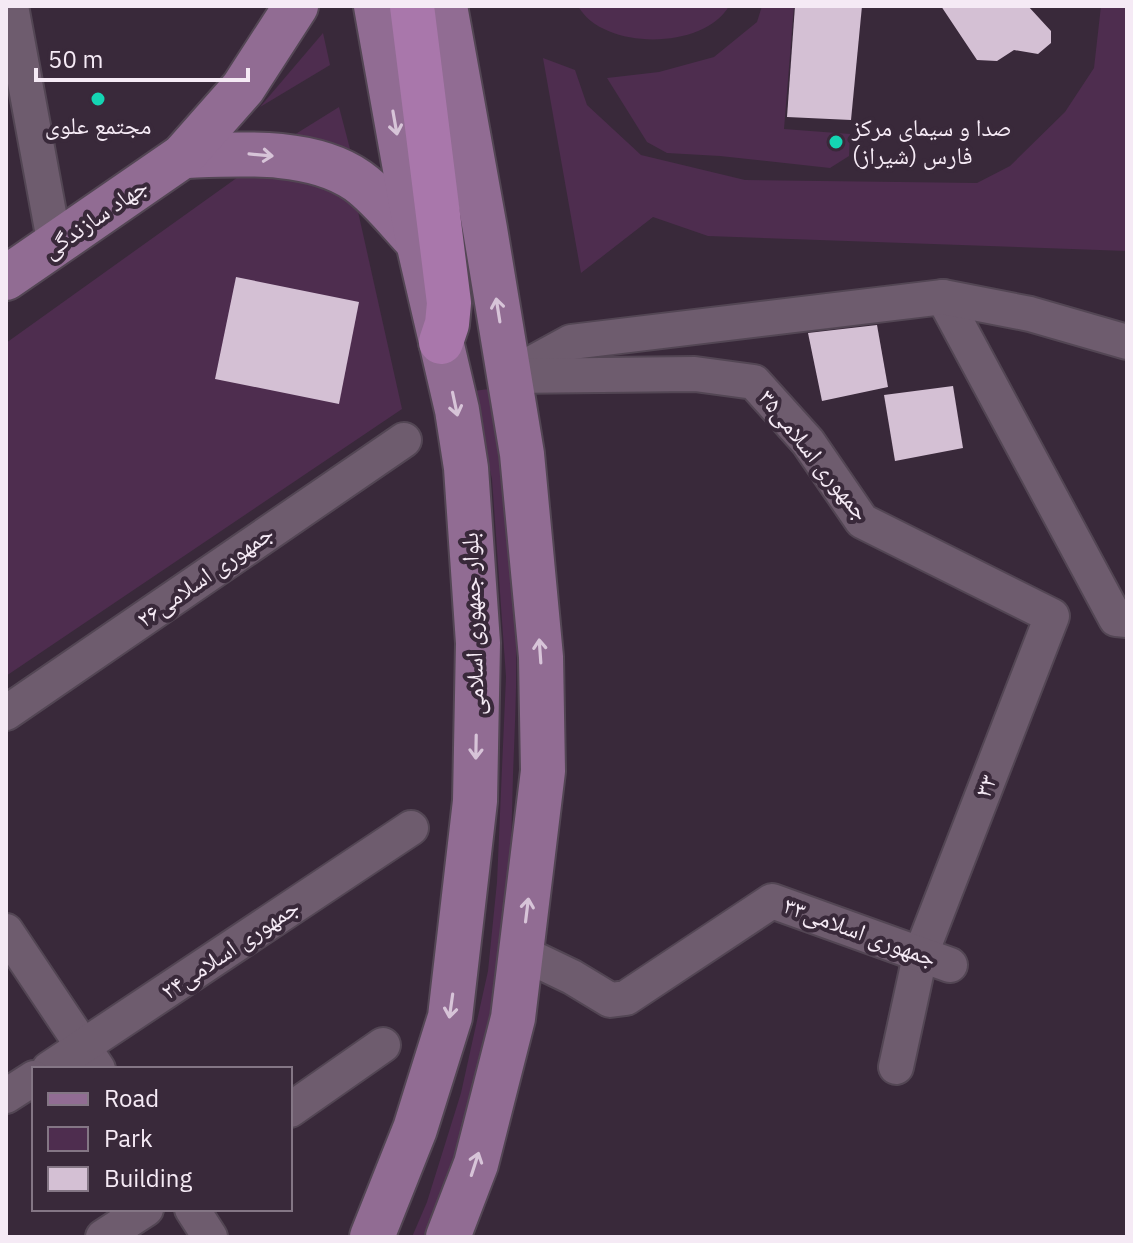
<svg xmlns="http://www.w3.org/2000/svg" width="1133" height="1243" viewBox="0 0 1133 1243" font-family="'IBM Plex Sans','Noto Naskh Arabic',sans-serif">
  <rect width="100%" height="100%" fill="#39293a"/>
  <g fill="#4e2d4f">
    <path d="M578 6H729C704 50 603 51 578 6Z"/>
    <polygon points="762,6 794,6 784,129 850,134 849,156 830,168 720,156 667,153 647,142 607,78 659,72 714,57 757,22"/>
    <polygon points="1101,6 1127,6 1127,251 708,236 653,217 581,273 543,58 575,70 587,105 641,155 745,180 977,183 1010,166 1065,112 1094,68"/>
    <polygon points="323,33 330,65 260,107"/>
    <polygon points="339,107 355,168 286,140"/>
    <polygon points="245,172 353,189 402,409 6,676 6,343"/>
    <path d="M489 389C500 463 512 537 515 612 518 666 515 721 513 775 511 840 511 905 501 969 487 1056 459 1155 427 1237H412L427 1202 461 1093 488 971 497 882 506 677 492 479 473 391Z"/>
  </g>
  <g fill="#d4c0d4">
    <polygon points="795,6 862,6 851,120 787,117"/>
    <polygon points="941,6 1028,6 1051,31 1051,43 1038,54 1014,50 997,61 977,60"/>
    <polygon points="236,277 359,302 339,404 215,379"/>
    <polygon points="877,325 888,387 822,401 808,333"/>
    <polygon points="953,386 963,448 895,461 884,395"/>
  </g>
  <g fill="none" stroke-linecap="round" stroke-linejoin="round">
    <defs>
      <g id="minor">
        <polyline points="11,6 55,246"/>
        <polyline points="943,297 1116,619 1127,620"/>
        <polyline points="516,372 571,342 943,297 1030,314 1127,342"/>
        <polyline points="508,376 695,374 754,382 808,442 862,521 1052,616 920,956 896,1067"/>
        <polyline points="6,713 404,440"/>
        <polyline points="6,931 98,1069"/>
        <polyline points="522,953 572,977 610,1000 626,998 772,901 950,965"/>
        <polyline points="49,1069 411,828"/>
        <polyline points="6,1096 34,1078"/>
        <polyline points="290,1110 383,1045"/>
        <polyline points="192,1209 210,1237"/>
        <polyline points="103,1237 146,1209"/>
      </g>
      <g id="major">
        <polyline points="445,6 485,229 522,454 541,657 543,771 513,1018 476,1164 448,1237"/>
        <path d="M183 156C237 154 311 148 358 181 380 197 399 222 418 242"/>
        <polyline points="6,278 183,156 243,88 296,6"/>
        <polyline points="372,1237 415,1129 450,1017 475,801 478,643 466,468 457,410 418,242 376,6"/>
      </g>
      <polyline id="highway" points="412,6 449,303 447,324 441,342"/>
    </defs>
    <use href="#minor" stroke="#534654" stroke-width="38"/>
    <use href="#major" stroke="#534654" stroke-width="48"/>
    <use href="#highway" stroke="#534654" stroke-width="48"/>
    <use href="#minor" stroke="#6e5c6e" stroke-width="34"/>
    <use href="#major" stroke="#916c93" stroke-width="44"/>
    <use href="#highway" stroke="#a977ab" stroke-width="44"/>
  </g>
  <defs><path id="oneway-shaft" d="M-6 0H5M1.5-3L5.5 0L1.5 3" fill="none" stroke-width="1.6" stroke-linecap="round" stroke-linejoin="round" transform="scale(2)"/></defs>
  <g stroke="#d7c4d8">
    <use href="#oneway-shaft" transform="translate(395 123) rotate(80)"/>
    <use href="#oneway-shaft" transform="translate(261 155) rotate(5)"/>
    <use href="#oneway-shaft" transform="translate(498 310) rotate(-99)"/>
    <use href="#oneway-shaft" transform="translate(455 404) rotate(78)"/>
    <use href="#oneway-shaft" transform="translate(540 651) rotate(-94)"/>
    <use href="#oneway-shaft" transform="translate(476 747) rotate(91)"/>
    <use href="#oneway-shaft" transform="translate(527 910) rotate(-83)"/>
    <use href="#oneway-shaft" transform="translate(451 1006) rotate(98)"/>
    <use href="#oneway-shaft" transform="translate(475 1164) rotate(-72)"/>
  </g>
  <g fill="#14d5b3" stroke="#39293a" stroke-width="3">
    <circle cx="98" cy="99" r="8"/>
    <circle cx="836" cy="142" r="8"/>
  </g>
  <g text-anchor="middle" stroke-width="8" stroke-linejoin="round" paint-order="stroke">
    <g font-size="24" fill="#f5eaf5" stroke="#39293a">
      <text x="98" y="134">مجتمع علوی</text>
      <text x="852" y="136" text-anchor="start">صدا و سیمای مرکز<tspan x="852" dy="28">فارس (شیراز)</tspan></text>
    </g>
    <g font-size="24" fill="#f5eaf5" stroke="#39293a">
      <text transform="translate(95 218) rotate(-35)" y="8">جهاد سازندگی</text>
      <text transform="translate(814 455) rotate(51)" y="8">جمهوری اسلامی۳۵</text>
      <text transform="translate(205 576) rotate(-35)" y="8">جمهوری اسلامی۲۶</text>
      <text transform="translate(473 624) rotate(-92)" y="8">بلوار جمهوری اسلامی</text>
      <text transform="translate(986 786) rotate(-69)" y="8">۳۳</text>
      <text transform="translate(860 932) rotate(20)" y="8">جمهوری اسلامی۳۳</text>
      <text transform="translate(230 949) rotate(-34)" y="8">جمهوری اسلامی۲۴</text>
    </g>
  </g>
  <rect width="1133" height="1243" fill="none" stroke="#f5eaf5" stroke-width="16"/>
  <rect x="32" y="1067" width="260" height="144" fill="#39293a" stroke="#847685" stroke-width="2"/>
  <rect x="48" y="1093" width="40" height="12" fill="#916c93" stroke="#847685" stroke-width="2"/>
  <text x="104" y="1107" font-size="24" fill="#f5eaf5">Road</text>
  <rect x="48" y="1127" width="40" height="24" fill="#4e2d4f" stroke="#847685" stroke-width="2"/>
  <text x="104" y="1147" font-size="24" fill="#f5eaf5">Park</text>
  <rect x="48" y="1167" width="40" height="24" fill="#d4c0d4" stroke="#847685" stroke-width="2"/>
  <text x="104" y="1187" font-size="24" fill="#f5eaf5">Building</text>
  <path d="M36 68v12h212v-12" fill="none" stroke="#f5eaf5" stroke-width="4"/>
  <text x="48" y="68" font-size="24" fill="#f5eaf5" stroke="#39293a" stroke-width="6" paint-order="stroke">50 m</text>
</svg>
